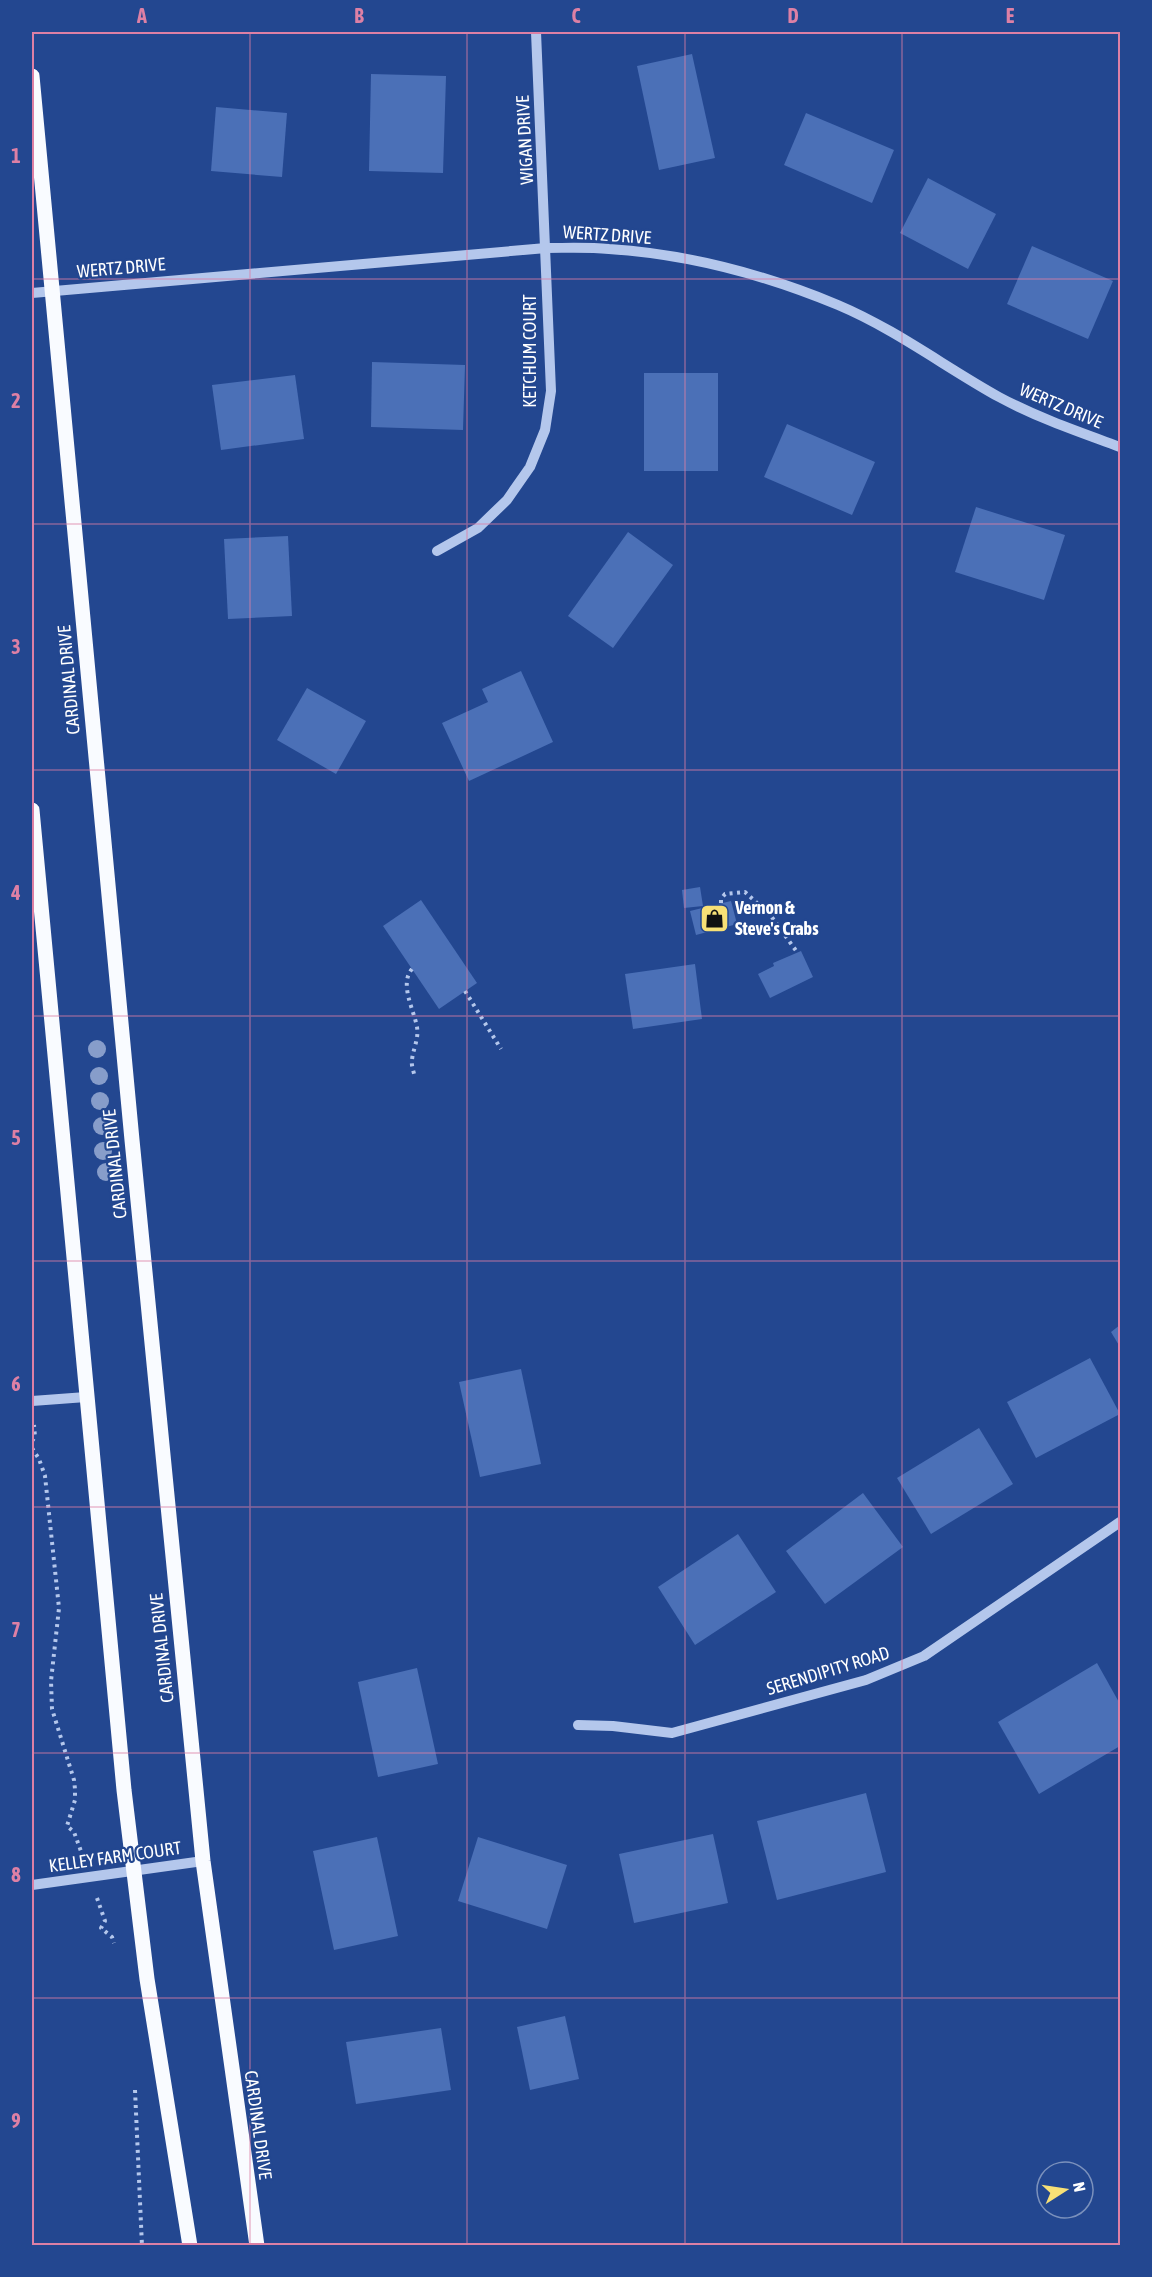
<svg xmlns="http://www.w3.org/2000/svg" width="1152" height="2277" viewBox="0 0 1152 2277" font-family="'Asap Condensed',sans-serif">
  <rect width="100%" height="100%" fill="#234790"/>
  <g fill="#4b70b7">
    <polygon points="692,54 715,158 659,170 637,66"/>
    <polygon points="371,74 446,76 443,173 369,171"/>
    <polygon points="216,107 287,113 282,177 211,171"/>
    <polygon points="806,113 894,150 872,203 784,165"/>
    <polygon points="928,178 996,214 968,269 900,233"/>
    <polygon points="1032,246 1113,281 1088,339 1007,304"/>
    <polygon points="372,362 465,365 463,430 371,427"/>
    <rect x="644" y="373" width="74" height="98"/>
    <polygon points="295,375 304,439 221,450 212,385"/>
    <polygon points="787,424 875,462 852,515 764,477"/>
    <polygon points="976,507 1065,535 1044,600 955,572"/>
    <polygon points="628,532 673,565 613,648 568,616"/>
    <polygon points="288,536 292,616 228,619 224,539"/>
    <polygon points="521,671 553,742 469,781 442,723 488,702 482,689"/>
    <polygon points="307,688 366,721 336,774 277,740"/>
    <polygon points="700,887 703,906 684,908 682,890"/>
    <polygon points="421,900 477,983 439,1009 383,926"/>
    <polygon points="731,901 737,924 696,935 690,911"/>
    <polygon points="801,951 813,977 770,998 758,974 774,966 773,963"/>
    <polygon points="695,964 702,1019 633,1029 625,974"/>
    <polygon points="1120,1325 1120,1347 1111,1332"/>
    <polygon points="1090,1358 1120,1414 1036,1458 1007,1402"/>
    <polygon points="521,1369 541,1464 480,1477 459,1382"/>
    <polygon points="979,1428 1013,1484 931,1534 897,1478"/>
    <polygon points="863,1493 903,1547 825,1604 786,1551"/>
    <polygon points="738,1534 776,1592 695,1645 658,1587"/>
    <polygon points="1097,1663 1120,1704 1120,1746 1039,1794 998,1722"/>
    <polygon points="417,1668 438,1764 378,1777 358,1682"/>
    <polygon points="866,1793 886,1872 777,1900 757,1821"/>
    <polygon points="713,1834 728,1903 634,1923 619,1854"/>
    <polygon points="377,1837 398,1936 334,1950 313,1851"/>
    <polygon points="478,1837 567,1865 547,1929 458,1901"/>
    <polygon points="565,2016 579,2079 530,2090 517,2027"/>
    <polygon points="441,2028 451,2090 356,2104 346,2042"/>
  </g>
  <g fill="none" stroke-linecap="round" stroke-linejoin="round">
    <g stroke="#b4c7ec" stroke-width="4" stroke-dasharray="3 4.5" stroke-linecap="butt">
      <polyline points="721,903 721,899 725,894 745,892 771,916 797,952"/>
      <path d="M412 969C399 984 414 1010 417 1027 419 1039 413 1049 412 1060 411 1066 414 1072 415 1078"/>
      <polyline points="465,991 501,1049"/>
      <polyline points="32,1321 32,1323"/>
      <polyline points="32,1441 35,1437 34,1425"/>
      <polyline points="32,1448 39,1459 45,1476 59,1608 51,1681 52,1709 74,1780 75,1789 75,1800 67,1826 74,1832 82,1854"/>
      <polyline points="97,1898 105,1921 101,1928 112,1937 114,1943"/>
      <polyline points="135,2090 142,2246"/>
    </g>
    <g stroke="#b4c7ec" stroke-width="10">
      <path d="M32 293 546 248C567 248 588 247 609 249 687 254 766 275 838 305 895 329 945 367 999 397 1038 418 1079 432 1120 447"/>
      <polyline points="437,551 478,528 507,500 530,467 545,430 551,391 536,32"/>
      <polyline points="32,1401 86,1397"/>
      <polyline points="578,1725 613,1726 672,1733 866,1680 924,1656 1120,1522"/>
      <polyline points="32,1885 203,1861"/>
    </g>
    <g stroke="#f9fbff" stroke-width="15">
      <polyline points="32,76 132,1140 203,1861 257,2246"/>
      <polyline points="32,810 124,1790 147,1979 190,2246"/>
    </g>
  </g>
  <g fill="#879dca">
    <circle cx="97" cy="1049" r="9"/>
    <circle cx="99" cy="1076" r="9"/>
    <circle cx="100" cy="1101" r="9"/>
    <circle cx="102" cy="1126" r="9"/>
    <circle cx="103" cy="1151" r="9"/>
    <circle cx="106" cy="1172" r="9"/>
  </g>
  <path fill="none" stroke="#dd80a5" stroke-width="1.5" stroke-opacity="0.55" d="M250 32V2246M467 32V2246M685 32V2246M902 32V2246M32 279H1120M32 524H1120M32 770H1120M32 1016H1120M32 1261H1120M32 1507H1120M32 1753H1120M32 1998H1120"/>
  <defs>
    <symbol id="shop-square" viewBox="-11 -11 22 22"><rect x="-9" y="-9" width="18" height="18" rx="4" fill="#f7e076" stroke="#234790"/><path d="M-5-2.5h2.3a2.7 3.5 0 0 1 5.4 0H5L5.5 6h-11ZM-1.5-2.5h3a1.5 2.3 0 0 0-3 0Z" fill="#111"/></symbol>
  </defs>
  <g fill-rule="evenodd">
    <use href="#shop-square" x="698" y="902" width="33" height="33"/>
  </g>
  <g text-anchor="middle" stroke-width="4.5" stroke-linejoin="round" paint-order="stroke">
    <g font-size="18" fill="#fff" stroke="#234790">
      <text transform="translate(525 140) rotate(-93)" y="6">WIGAN DRIVE</text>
      <text transform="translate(607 235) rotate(4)" y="6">WERTZ DRIVE</text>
      <text transform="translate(121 268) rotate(-5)" y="6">WERTZ DRIVE</text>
      <text transform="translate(530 351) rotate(-90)" y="6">KETCHUM COURT</text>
      <text transform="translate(1061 406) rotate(23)" y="6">WERTZ DRIVE</text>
      <text transform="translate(69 680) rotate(-95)" y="6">CARDINAL DRIVE</text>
      <text transform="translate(115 1164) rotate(-96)" y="6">CARDINAL DRIVE</text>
      <text transform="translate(162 1648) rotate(-96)" y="6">CARDINAL DRIVE</text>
      <text transform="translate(828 1671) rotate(-17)" y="6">SERENDIPITY ROAD</text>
      <text transform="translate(115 1857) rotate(-8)" y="6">KELLEY FARM COURT</text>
      <text transform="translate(258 2125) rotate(82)" y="6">CARDINAL DRIVE</text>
    </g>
    <g font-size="18" font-weight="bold" fill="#fff" stroke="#234790" text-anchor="start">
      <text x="735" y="914">Vernon &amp;<tspan x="735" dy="21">Steve's Crabs</tspan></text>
    </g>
  </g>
  <rect width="1152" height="2277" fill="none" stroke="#234790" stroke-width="66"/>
  <g transform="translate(1065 2190) rotate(78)"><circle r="28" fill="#234790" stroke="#7b91bc" stroke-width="1.5"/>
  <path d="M0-4.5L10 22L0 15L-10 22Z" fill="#f7e076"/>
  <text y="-9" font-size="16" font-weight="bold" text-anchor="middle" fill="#ffffff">N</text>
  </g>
  <rect x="33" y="33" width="1086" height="2211" fill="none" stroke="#dd80a5" stroke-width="2"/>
  <g font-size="20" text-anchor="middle" font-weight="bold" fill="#dd80a5">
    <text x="142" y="23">A</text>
    <text x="359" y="23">B</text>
    <text x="576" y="23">C</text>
    <text x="793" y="23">D</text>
    <text x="1010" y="23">E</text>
    <text x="16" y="163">1</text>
    <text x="16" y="408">2</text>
    <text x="16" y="654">3</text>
    <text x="16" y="900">4</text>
    <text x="16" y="1145">5</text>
    <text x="16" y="1391">6</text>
    <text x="16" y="1637">7</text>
    <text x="16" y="1882">8</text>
    <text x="16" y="2128">9</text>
  </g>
</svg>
